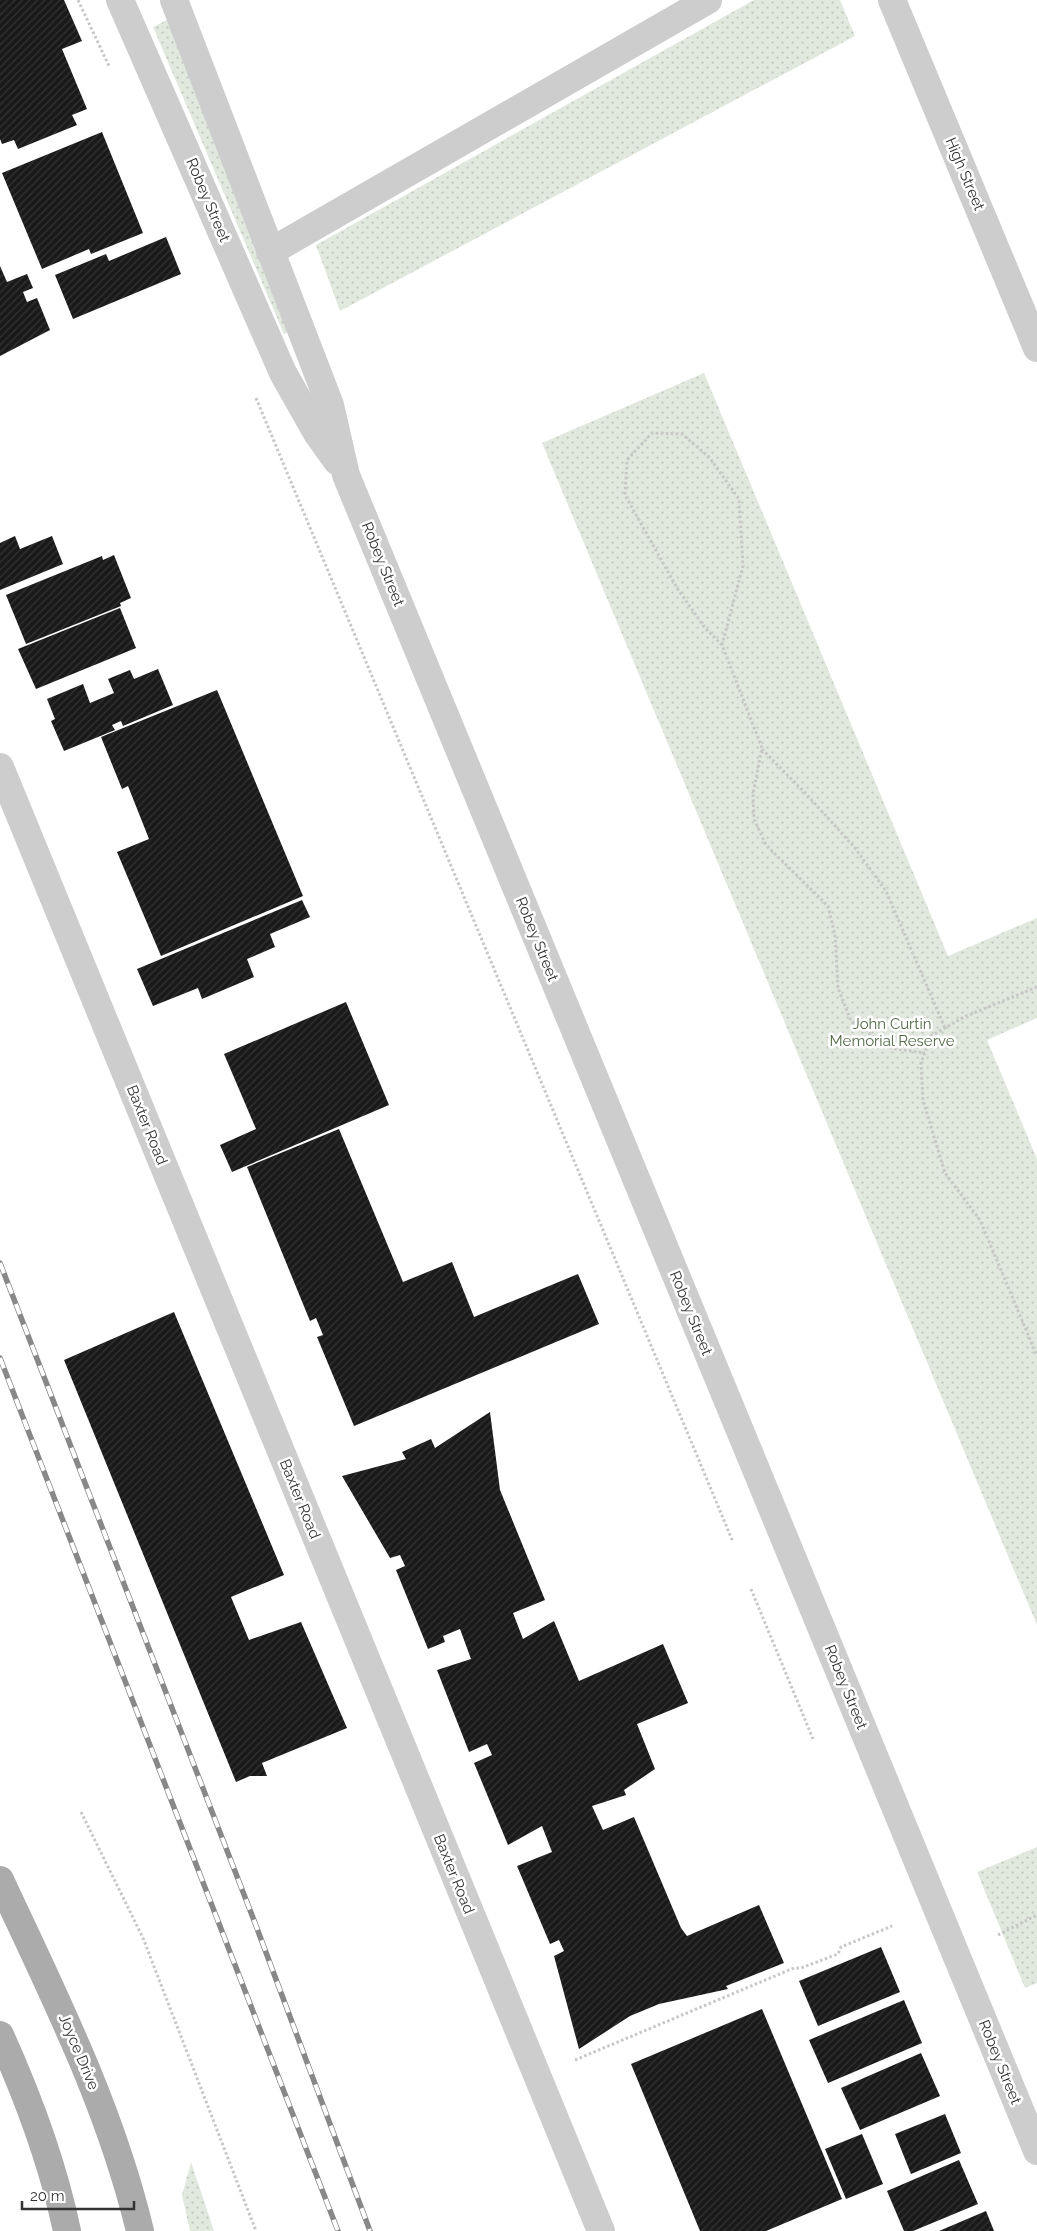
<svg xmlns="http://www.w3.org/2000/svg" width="1037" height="2231" viewBox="0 0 1037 2231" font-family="Raleway,sans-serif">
  <defs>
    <pattern id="grass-dots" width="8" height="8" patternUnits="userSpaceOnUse" patternTransform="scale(1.25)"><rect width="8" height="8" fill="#e1e8dd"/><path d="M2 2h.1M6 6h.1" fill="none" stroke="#c2c7be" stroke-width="1.8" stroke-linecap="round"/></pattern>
    <pattern id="building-hatch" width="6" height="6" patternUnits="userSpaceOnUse" patternTransform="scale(1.25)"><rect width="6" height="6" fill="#1a1a1a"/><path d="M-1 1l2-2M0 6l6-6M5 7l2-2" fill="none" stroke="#333"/></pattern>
  </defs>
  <rect width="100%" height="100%" fill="#fff"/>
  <g fill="url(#grass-dots)">
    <polygon points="754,0 840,0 855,36 340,311 316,245"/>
    <polygon points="171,18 293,329 284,334 153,27"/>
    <polygon points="704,373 948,956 1037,918 1037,1018 987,1040 1037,1159 1037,1625 542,443"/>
    <polygon points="1037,1847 1037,1983 1025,1988 977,1872"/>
    <polygon points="191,2162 214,2231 190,2231 182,2195"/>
  </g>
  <g fill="url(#building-hatch)">
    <polygon points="0,0 64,0 82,41 62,49 87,109 72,115 77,125 18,149 14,140 2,144 0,139"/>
    <polygon points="102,132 143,233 91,254 89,249 42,269 2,173"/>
    <polygon points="166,237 181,274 73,319 55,275 106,254 109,261"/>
    <polygon points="0,266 7,282 27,274 33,288 23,292 27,302 37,298 50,330 0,356"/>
    <polygon points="15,536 20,549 52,536 63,564 0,590 0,543"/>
    <polygon points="114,555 131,598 120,603 121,606 26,644 6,595 102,556 103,560"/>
    <polygon points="120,608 136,648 36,689 18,649"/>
    <polygon points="158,669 173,705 123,726 121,721 112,725 115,730 64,751 51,721 55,719 47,699 83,684 90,703 114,693 108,679 130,670 134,679"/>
    <polygon points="217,690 303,896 161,956 117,852 149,839 128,786 122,789 101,737"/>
    <polygon points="302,900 310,917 270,934 275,947 247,959 254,977 202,999 198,988 153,1006 137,969"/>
    <polygon points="346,1002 389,1105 232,1172 220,1145 256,1129 224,1054"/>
    <polygon points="339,1129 403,1282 452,1262 474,1317 578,1274 599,1324 354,1426 317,1337 323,1335 316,1318 310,1321 247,1167"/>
    <polygon points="174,1312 284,1575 231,1597 249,1640 301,1622 347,1728 262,1763 267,1776 250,1776 236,1782 64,1360"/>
    <polygon points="490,1412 500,1490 545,1600 513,1613 523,1639 554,1621 579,1681 663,1644 688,1703 637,1724 655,1769 624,1790 626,1795 592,1806 603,1830 634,1817 681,1928 687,1936 759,1905 784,1963 726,1986 728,1989 659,2004 630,2016 579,2049 554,1956 564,1951 559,1940 550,1944 517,1866 552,1852 542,1826 508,1845 474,1763 492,1755 487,1744 469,1752 437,1670 471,1659 460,1629 443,1636 445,1642 428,1649 396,1570 405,1566 400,1555 390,1558 342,1476 406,1459 402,1452 431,1439 435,1448"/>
    <polygon points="881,1947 900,1992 818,2026 799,1981"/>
    <polygon points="904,2000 922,2043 828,2083 809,2040"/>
    <polygon points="762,2009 842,2199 766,2231 700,2231 631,2064"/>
    <polygon points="921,2053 940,2096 860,2130 841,2088"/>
    <polygon points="945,2114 961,2153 911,2174 895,2134"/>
    <polygon points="862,2134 883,2184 846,2199 825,2149"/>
    <polygon points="959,2160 978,2204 913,2231 904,2231 887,2191"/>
    <polygon points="986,2211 994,2231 939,2231"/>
  </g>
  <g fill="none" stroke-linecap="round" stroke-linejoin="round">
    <g stroke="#c7c7c7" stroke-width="3" stroke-dasharray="2.5 2.5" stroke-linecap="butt">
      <polyline points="78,0 109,66"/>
      <polyline points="256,398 733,1542"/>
      <polyline points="722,645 705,628 677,588 625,495 627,460 652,433 682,434 709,457 739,499 743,566 722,645 762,748 753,794 754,819 766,845 828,906 835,935 838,988 851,1021 891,1048 925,1053"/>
      <polyline points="762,749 809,797 855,848 886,891 945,1028"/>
      <polyline points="1037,987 964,1017 931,1036 921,1063 923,1100 945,1173 980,1220 1037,1356"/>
      <polyline points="751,1589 813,1739"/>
      <polyline points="81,1812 143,1938 256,2231"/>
      <polyline points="998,1935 1037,1915"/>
      <polyline points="575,2060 794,1968 801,1968 838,1954 841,1947 892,1926"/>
    </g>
    <g stroke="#cdcdcd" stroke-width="28">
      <polyline points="120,0 283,373 317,433 337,461"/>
      <polyline points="174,0 330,405 346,475 1037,2151"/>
      <polyline points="892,0 1037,348"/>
      <polyline points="270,252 708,0"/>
      <polyline points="0,767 601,2231"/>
    </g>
    <g stroke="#ababab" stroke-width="28">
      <path d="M0 1880C54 1996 110 2106 140 2231"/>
      <path d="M0 2035C28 2097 53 2164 67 2231"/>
    </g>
    <defs>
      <g id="rail">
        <polyline points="0,1263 255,1923 370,2231"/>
        <polyline points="0,1358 338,2231"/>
      </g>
    </defs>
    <use href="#rail" stroke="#888" stroke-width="5.5"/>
    <use href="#rail" stroke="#fff" stroke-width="4" stroke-dasharray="11" stroke-linecap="butt"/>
  </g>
  <g text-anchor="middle" stroke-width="5" stroke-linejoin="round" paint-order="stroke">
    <g font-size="15" fill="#333" stroke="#fff">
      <text transform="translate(965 174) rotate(67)" y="5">High Street</text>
      <text transform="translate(208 200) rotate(67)" y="5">Robey Street</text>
      <text transform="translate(383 564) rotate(68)" y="5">Robey Street</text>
      <text transform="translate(537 939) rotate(68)" y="5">Robey Street</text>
      <text transform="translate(147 1125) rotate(68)" y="5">Baxter Road</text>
      <text transform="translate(691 1313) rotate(68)" y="5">Robey Street</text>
      <text transform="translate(300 1499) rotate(68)" y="5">Baxter Road</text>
      <text transform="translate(846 1687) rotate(68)" y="5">Robey Street</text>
      <text transform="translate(454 1874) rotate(68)" y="5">Baxter Road</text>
      <text transform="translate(79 2052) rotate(67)" y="5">Joyce Drive</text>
      <text transform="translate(1000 2062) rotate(68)" y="5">Robey Street</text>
    </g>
    <g font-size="15" fill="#516a45" stroke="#fff">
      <text x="892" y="1029">John Curtin<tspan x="892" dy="17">Memorial Reserve</tspan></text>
    </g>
  </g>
  <path d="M22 2201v8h112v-8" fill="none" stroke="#333333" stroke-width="2.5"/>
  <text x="30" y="2201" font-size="15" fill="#333333" stroke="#ffffff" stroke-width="4" paint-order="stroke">20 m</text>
</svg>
